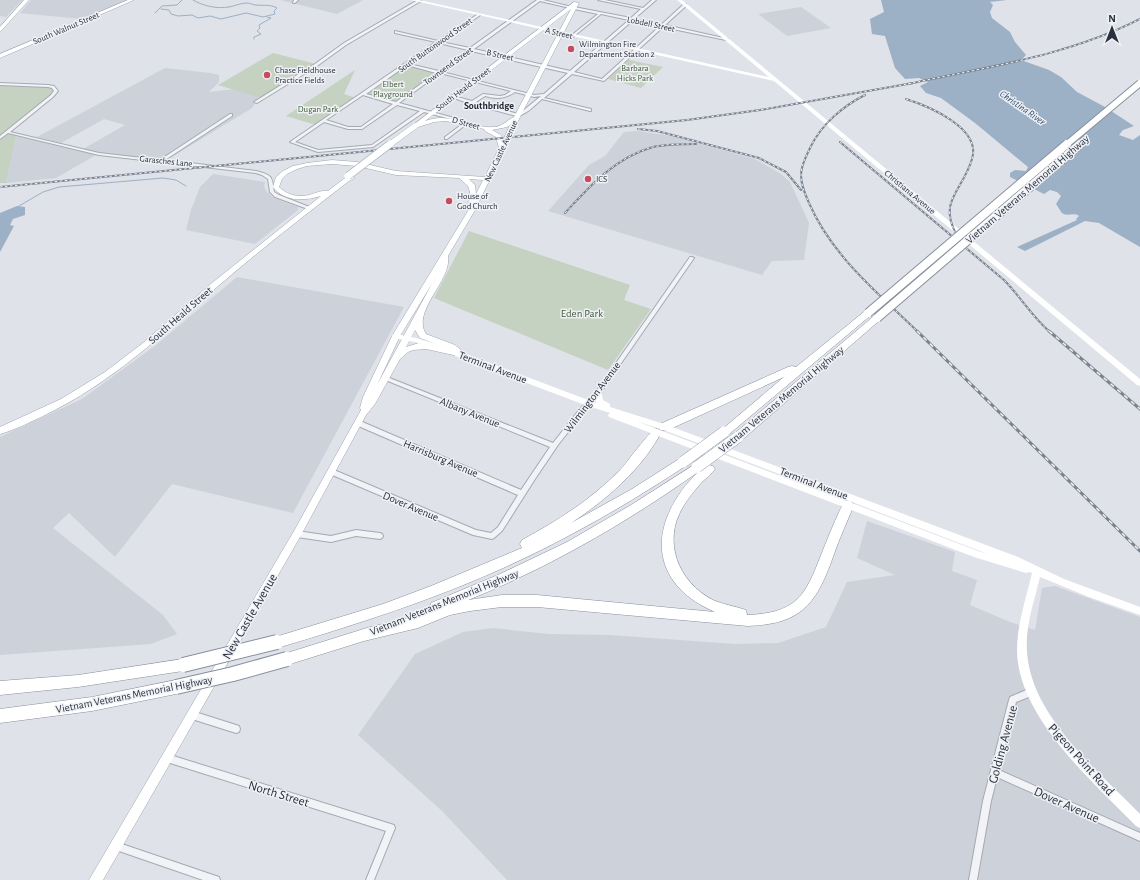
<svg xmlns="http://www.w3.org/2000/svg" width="1140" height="880" viewBox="0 0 1140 880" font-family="'Alegreya Sans',sans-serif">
  <rect width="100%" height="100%" fill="#dfe2e8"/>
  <g fill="#cdd1d9">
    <polygon points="0,0 22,0 6,17 0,16"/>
    <polygon points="31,0 127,0 82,19 20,13"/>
    <polygon points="280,0 363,0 337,14"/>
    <polygon points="801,7 831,28 787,36 758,14"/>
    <polygon points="165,68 210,73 219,75 219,82 209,92 244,88 261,93 252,108 167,160 99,153 83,149 125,125 104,119 61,143 37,137"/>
    <polygon points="638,131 671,136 755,159 781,174 790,182 809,223 804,260 772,261 762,275 548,211 589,165 605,156 624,132"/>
    <polygon points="16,136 96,155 56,178 6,183"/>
    <polygon points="213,174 265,182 264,187 267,192 274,198 298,207 298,210 255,244 186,230 191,210 200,187"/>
    <polygon points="237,277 404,307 293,513 172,484 115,557 69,513 53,528 163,615 177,634 151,644 0,655 0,437 82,399 156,345"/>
    <polygon points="867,521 955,552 952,571 977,580 970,605 1010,622 1035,630 1042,588 1055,586 1140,617 1140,880 507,880 442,811 358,735 415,654 463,632 493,628 548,634 609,635 735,644 778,643 826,627 847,582 895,575 857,558"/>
  </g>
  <g fill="#c5d1c1">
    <polygon points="273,53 316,64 262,98 218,85"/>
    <polygon points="629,60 663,67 641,88 608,79"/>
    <polygon points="407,65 436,73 396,102 366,94"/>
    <polygon points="355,70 344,94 356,98 316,125 286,116"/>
    <polygon points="0,84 53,87 56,92 8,132 16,136 6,183 0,183"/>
    <polygon points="469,231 630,285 624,300 651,309 608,370 434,298"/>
  </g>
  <g fill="#9cb0c6">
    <path d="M881 0H1007L990 2 993 5 990 12 992 18 1010 32 1015 42 1026 55 1021 60 1049 70 1061 77 1077 92 1105 107 1134 126 1123 130 1119 135 1133 140 1140 135V247L1099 223 1085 221 1025 251 1017 247 1077 220 1076 219 1079 216C1074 212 1066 217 1062 213 1060 211 1058 206 1056 204L1061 196 1057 192 1050 190 1044 194 1010 177V173L1015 170 1026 171 1028 167 975 123 941 98 926 93 920 86 928 82 919 78 905 79 895 68 885 36 872 34 870 19 884 12Z"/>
    <polygon points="17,206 25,207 25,215 13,219 10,225 14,226 0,252 0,213"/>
  </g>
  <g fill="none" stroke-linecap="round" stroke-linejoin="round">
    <g stroke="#9cb0c6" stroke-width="1">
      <path d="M161 9 169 10 171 14 178 16 192 15 198 18 210 16 221 19 246 13 263 17 275 14 274 11 277 8C270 4 264 6 256 5 253 5 250 3 247 3 240 3 235 6 229 7 217 9 203 6 193 0"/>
      <polyline points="155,13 162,6 177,5 182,0"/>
      <polyline points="254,39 254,37 261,34 257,31 260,28 259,25 271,18 267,17"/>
      <polyline points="19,206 43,192 59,187 163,178 176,180 186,186"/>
    </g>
    <defs>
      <g id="street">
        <polygon points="294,0 298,0 295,3 293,3"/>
        <polygon points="418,0 421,1 346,45 317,66 257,103 254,102 315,64 344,43"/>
        <path d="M537 0H543L572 7 570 8 540 1 474 49 570 71 629 20 601 14 573 37H572V35L598 14 574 9V7L631 18 641 9 598 0H605L643 8 652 0H656L634 19 661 25 684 4H686V6L665 25 728 39 726 40 663 27 604 81 572 74 544 98 591 109V111H590L542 99C535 105 526 115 517 116L471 104 451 97 453 96 472 101 483 94 500 96 505 95 511 91 440 73 399 103 458 119V121L424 112 373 147 318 152 290 142 436 42 395 33V31L438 41 478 14 480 15 479 16 441 42 470 48ZM632 21 660 26 602 79 574 72ZM439 43 468 50 439 71 409 64ZM471 51 568 73 544 94 534 95 442 72ZM407 65 436 73 396 102 366 94ZM515 92 534 97 541 96 524 110 518 114 476 102 485 96C496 99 505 99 515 92ZM363 95 393 104 361 127H348L326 120ZM397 105 420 111 372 145 318 150 295 142 324 122 348 129H362Z"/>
        <path d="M0 83 48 85 54 86 58 91 53 97 10 132 99 153 160 160 230 114H232V116L165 160 256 171C272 175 272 176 274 192L279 195 312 208V209H308L275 197 270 192 268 179 262 175 256 173 99 155 8 133 0 139V136L51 95 54 91 52 88 48 87 0 85Z"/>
        <polygon points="465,122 468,123 447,139 445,139 445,137"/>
        <polygon points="690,257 692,257 694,258 597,398 583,413 558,445 535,479 502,531 494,538 492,539 473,535 330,474 329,472 330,470 334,470 476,530 491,533 498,527 518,495 356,425 355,423 356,421 360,421 521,490 550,447 383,379 382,378 383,377 387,377 553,443 579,410 593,396"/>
        <polygon points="356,530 380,533 382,534 383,536 382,538 380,539 356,536 331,542 297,537 295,536 294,534 295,532 297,531 331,536"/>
        <polygon points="1031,688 1034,689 1035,692 1034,695 1016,702 999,770 1140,833 1140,841 997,777 991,801 977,880 969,880 983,801 1009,700 1010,697"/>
        <polygon points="192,711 236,725 239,726 240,729 239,732 236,733 192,719 189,718 188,715 189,712"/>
        <polygon points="167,754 394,825 395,828 374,880 366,880 386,831 167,762 164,761 163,758 164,755"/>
        <polygon points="116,842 216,876 219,877 220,880 203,880 116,850 113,849 112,846 113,843"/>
      </g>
      <g id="primary">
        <polygon points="24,0 29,0 0,32 0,27"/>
        <polygon points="128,0 134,0 0,58 0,54"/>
        <path d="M574 2 579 3 521 115 475 210 448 256C452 281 411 311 426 334L455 345 469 357 465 360 458 356 426 349 413 350 408 352 400 359 375 404 366 415 300 537 103 880H89L294 531 361 410 360 408 363 397 392 336 471 206 469 204 470 192 468 186 459 178 396 175 357 166 332 164 307 166 297 169 287 174 282 179 279 187C289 197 303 198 315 193 320 192 323 190 328 191L345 178 352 176 355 178 349 181C305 215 260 250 217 287 162 335 111 383 45 415 30 422 15 430 0 434V427L61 399 105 372 143 343 212 283 321 196C304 201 285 202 273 187L276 177 283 171 293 166 307 163 332 160 357 162 396 171 485 177 499 148 496 137 485 131 484 129 446 121 434 122 415 128 412 126ZM571 9 514 117C507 120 503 126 495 127 470 129 451 111 425 121ZM510 125 503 140 501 135 492 130 507 127ZM469 179 483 180 476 194 475 185ZM436 277 434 280 377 385 400 336ZM415 330 420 338 444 347 419 343 406 347Z"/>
      </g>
      <g id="highway">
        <polygon points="868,310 871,311 873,313 871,315 728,435 720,435 719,432 784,377 668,430 660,430 659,427 660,424 788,367 792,366 796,367 865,311"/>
        <polygon points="877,315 882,318 880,320 742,440 734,440 733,437 734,434 874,316"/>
        <path d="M656 429 660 430 661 433C641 470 606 500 571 523L632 489 679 459 683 458 687 459 689 462 687 465C640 496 593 524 543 549 458 592 368 621 277 648L272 646 270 642 272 638 383 604 431 586 522 548 520 544 522 540C557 521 591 500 620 470 627 463 649 431 656 429Z"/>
        <path d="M697 463 701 464 703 467 702 469 709 465 713 466 715 469C712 474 706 478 702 482 695 490 688 498 683 507 662 541 678 582 713 600 724 605 735 606 746 610L747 615C796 613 805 597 821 555 828 538 835 519 844 502L848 500 852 502 854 505C847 522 839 539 833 557 816 604 802 624 748 626L537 607H502L470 611 450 615 418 628 364 641 287 665 282 663 280 659 282 655 287 653 370 627 417 616 431 611 430 607 431 603 500 574 567 542 631 505ZM698 472C649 520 645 582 715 612L537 595H502L468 600C550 567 626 523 698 472Z"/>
        <polygon points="183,659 188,661 190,665 188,669 183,671 78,687 0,695 0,681 78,675"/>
        <polygon points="176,680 181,682 183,687 181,692 176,694 92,711 0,723 0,709 92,697"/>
      </g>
    </defs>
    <use href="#street" stroke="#a5a9b2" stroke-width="2"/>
    <use href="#primary" stroke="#9fa7b2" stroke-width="1"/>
    <use href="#highway" stroke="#88909d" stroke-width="1"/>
    <use href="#street" fill="#f2f3f6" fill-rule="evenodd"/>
    <g fill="#fff" fill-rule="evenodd">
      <polygon points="411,0 419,0 769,77 677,0 682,0 1140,379 1140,386 1137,385 774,81"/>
      <polygon points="393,334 396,334 416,338 448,347 449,349 445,351 415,342 393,338 392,336"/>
      <path d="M455 352H461L596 403 594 392 595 390H601L603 400 610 404V407L667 425 1018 557 1064 579 1140 607V615L1089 597 1040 577C1034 602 1025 627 1027 652 1031 716 1098 771 1140 814V828L1136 826C1093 782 1018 717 1017 651 1017 624 1026 599 1032 573L1029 572 1026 573 974 557 609 417 608 415 610 413 585 405 455 356 454 354ZM636 421 661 429 988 554 978 551Z"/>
    </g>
    <use href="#primary" fill="#fff" fill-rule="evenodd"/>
    <use href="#highway" fill="#fff" fill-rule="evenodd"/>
    <defs>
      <g id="rail-far1">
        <path d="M908 84C986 67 1068 56 1140 19"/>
        <path d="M865 95C843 106 822 124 811 146 807 155 801 164 801 175 801 185 805 194 809 203 832 256 878 293 918 332"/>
        <path d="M906 99C928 106 982 128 972 159 963 191 936 201 958 237"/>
        <polyline points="638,129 657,131 759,158 786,172 801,190"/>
        <path d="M840 142 1004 280C1021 297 1032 317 1050 332"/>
        <polyline points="0,187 687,120 760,110 913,83"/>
        <path d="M565 213C590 186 616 157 653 147 667 144 682 144 696 144"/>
      </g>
      <g id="rail">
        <polyline points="917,331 1140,551"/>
        <polyline points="1049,331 1140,409"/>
      </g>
    </defs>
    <use href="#rail-far1" stroke="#7a8290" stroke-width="2"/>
    <use href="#rail" stroke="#7a8290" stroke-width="3"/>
    <use href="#rail-far1" stroke="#eff1f5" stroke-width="1" stroke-dasharray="2.5" stroke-linecap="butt"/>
    <use href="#rail" stroke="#eff1f5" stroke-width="1.5" stroke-dasharray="4.5" stroke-linecap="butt"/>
    <defs>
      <polyline id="primary-bridge-far1" points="389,145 415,126"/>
      <polyline id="primary-bridge" points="348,176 390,144"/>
      <g id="highway-bridge-far3">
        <polyline points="1066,145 1140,83"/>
        <polyline points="1078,145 1086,139"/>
      </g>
      <g id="highway-bridge-far2">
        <polyline points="868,313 1067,144"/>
        <polyline points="877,318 1080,144"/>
      </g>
      <g id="highway-bridge-far1">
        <polyline points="683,462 724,432"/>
        <polyline points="697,467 738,437"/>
      </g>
      <g id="highway-bridge">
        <polyline points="183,665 277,642"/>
        <polyline points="176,687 233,674 287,659"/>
      </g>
    </defs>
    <use href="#primary-bridge-far1" stroke="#9fa7b2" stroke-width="6" stroke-linecap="butt"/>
    <use href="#primary-bridge" stroke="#9fa7b2" stroke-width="8" stroke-linecap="butt"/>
    <use href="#highway-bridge-far3" stroke="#88909d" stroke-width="8" stroke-linecap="butt"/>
    <use href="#highway-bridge-far2" stroke="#88909d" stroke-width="10" stroke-linecap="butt"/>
    <use href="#highway-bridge-far1" stroke="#88909d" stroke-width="12" stroke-linecap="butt"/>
    <use href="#highway-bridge" stroke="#88909d" stroke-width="16" stroke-linecap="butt"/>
    <use href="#primary-bridge-far1" stroke="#fff" stroke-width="5.5"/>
    <use href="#primary-bridge" stroke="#fff" stroke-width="7"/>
    <use href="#highway-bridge-far3" stroke="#fff" stroke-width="6"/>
    <use href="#highway-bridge-far2" stroke="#fff" stroke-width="8"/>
    <use href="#highway-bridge-far1" stroke="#fff" stroke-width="11"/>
    <use href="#highway-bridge" stroke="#fff" stroke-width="14"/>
  </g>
  <g fill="#c64b5c" stroke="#eff1f5" stroke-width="1.5">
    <circle cx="571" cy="49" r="4"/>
    <circle cx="267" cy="75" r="4"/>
    <circle cx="588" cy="179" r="4"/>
    <circle cx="449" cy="201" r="4"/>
  </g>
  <g text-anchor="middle" stroke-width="3" stroke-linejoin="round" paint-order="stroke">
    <g font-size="9" fill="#29303e" stroke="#eff1f5">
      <text transform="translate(651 24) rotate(12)" y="3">Lobdell Street</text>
      <text transform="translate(66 28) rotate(-23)" y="3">South Walnut Street</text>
      <text transform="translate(559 33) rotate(13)" y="3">A Street</text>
      <text transform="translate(435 45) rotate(-35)" y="3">South Buttonwood Street</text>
      <text transform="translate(500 55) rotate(13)" y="3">B Street</text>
      <text transform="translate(448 66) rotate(-36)" y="3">Townsend Street</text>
      <text transform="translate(463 89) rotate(-37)" y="3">South Heald Street</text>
      <text transform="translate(466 123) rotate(16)" y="3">D Street</text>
      <text transform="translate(501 151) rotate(-65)" y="3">New Castle Avenue</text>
      <text transform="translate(166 161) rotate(6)" y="3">Garasches Lane</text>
      <text transform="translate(910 192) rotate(40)" y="3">Christiana Avenue</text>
    </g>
    <g font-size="9" fill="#29303e" stroke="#eff1f5" text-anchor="start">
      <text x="579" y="47">Wilmington Fire<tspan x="579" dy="10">Department Station 2</tspan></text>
      <text x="275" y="73">Chase Fieldhouse<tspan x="275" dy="10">Practice Fields</tspan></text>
      <text x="596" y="182">ICS</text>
      <text x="457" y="199">House of<tspan x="457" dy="10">God Church</tspan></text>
    </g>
    <g font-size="9" fill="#3d5937" stroke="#eff1f5">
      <text x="635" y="71">Barbara<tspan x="635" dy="10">Hicks Park</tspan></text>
      <text x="393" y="87">Elbert<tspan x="393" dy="10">Playground</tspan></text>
      <text x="318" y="112">Dugan Park</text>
    </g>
    <g font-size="10" font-weight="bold" fill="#1b212f" stroke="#eff1f5">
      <text x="489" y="109">Southbridge</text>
    </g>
    <g font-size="10" font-style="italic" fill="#364e6f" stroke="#eff1f5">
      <text transform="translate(1023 107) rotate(35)" y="4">Christina River</text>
    </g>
    <g font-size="11" fill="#29303e" stroke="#eff1f5">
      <text transform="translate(1027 189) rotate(-41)" y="4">Vietnam Veterans Memorial Highway</text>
      <text transform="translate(180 315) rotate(-41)" y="4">South Heald Street</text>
      <text transform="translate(493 367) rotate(21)" y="4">Terminal Avenue</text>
      <text transform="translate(592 397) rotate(-53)" y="4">Wilmington Avenue</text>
      <text transform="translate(781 399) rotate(-40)" y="4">Vietnam Veterans Memorial Highway</text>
      <text transform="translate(470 412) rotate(22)" y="4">Albany Avenue</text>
      <text transform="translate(441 458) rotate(23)" y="4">Harrisburg Avenue</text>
      <text transform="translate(814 483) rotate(21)" y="4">Terminal Avenue</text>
      <text transform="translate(411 506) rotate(23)" y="4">Dover Avenue</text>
      <text transform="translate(444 602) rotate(-22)" y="4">Vietnam Veterans Memorial Highway</text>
      <text transform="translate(134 694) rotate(-11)" y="4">Vietnam Veterans Memorial Highway</text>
    </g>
    <g font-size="11" fill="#3d5937" stroke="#eff1f5">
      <text x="582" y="317">Eden Park</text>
    </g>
    <g font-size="13" fill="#29303e" stroke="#eff1f5">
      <text transform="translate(249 616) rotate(-60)" y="5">New Castle Avenue</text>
      <text transform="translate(1002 744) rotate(-75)" y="5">Golding Avenue</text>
      <text transform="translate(1082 759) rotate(48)" y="5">Pigeon Point Road</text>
      <text transform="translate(279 793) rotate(17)" y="5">North Street</text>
      <text transform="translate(1067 804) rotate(24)" y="5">Dover Avenue</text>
    </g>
  </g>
  <g transform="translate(1112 28)" stroke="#eff1f5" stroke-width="3" paint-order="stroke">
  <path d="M0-3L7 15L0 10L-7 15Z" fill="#29303e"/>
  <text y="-6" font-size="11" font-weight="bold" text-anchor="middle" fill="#29303e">N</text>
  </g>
</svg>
